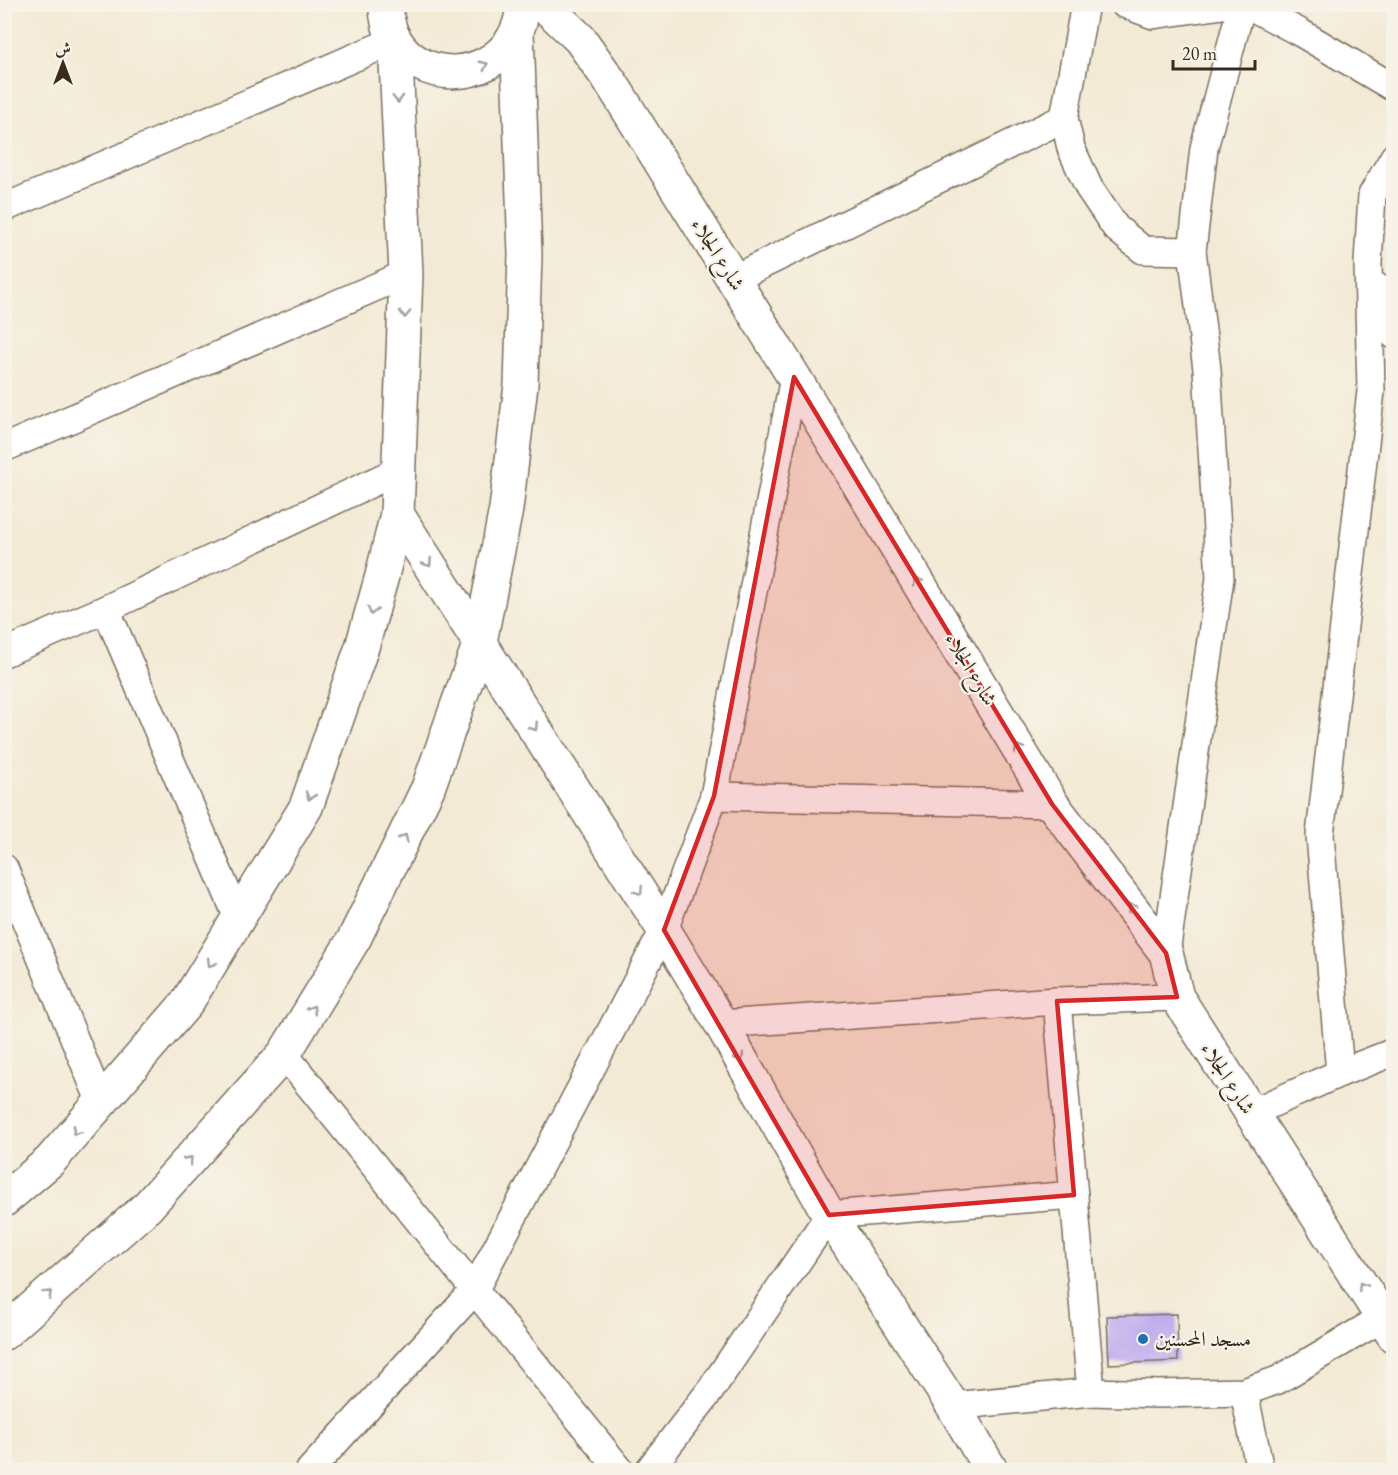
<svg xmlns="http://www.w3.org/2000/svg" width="1398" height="1475" viewBox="0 0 1398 1475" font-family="'EB Garamond',Amiri,serif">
  <rect width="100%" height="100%" fill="#f7f3e8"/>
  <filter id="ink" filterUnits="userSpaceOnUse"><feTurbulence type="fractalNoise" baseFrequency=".0167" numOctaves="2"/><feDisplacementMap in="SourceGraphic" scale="12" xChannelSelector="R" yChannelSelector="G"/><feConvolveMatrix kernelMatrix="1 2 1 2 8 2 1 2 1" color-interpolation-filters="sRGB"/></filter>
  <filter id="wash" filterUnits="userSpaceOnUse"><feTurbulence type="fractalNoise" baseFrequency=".008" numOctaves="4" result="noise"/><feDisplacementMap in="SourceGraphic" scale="24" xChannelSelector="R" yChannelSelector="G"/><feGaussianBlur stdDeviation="1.35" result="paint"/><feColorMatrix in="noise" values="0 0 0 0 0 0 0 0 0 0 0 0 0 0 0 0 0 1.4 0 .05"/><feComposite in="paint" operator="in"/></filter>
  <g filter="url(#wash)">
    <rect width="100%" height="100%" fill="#f3ead5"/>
    <g id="blocks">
      <polygon fill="#b7a5ee" points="1177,1314 1178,1361 1109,1364 1107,1316"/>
    </g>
  </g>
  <g filter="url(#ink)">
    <use href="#blocks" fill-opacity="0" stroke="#7b6d5e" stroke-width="1.5"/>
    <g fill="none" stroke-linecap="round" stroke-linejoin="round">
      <defs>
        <g id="minor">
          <polyline points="1085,4 1064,118 1071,148 1089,188 1116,228 1143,250 1192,251"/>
          <polyline points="1124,4 1153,15 1230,4"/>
          <polyline points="1246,4 1301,33 1394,88"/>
          <polyline points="4,208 395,40"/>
          <polyline points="733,279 1064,118"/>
          <polyline points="1377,287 1394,335"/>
          <polyline points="4,448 406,274"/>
          <polyline points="106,609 238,918"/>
          <polyline points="4,653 106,609 399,470"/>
          <polyline points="714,796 1052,804"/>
          <polyline points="4,868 101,1103"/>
          <polyline points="1166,953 1220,578 1207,369 1192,251 1204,148 1242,4"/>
          <polyline points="1057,1001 1091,1392"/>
          <polyline points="721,1024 1057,1001 1177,997"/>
          <polyline points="284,1054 620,1470"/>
          <polyline points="1340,1073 1320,835 1371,391 1368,263 1372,195 1394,157"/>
          <polyline points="1251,1113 1340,1073 1394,1052"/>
          <polyline points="1244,1392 1260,1470"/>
          <polyline points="953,1406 1091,1392 1159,1394 1244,1392 1278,1380 1394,1311"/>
          <polyline points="310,1470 474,1291 664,930 714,796 794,377"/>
          <polyline points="649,1470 710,1391 829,1215 1074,1195"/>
        </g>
        <g id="secondary">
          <polyline points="543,4 580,39 614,87 794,377 1052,804 1166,953 1177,997 1394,1336"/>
          <polyline points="397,514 664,930 721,1024 829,1215 953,1406 991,1470"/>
        </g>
        <g id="primary">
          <path d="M385 4C387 17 388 29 395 40 422 84 485 81 512 40 518 30 523 16 522 4"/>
          <polyline points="4,1200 50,1161 186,1004 306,807 362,647 382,576 397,514 406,274 395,40"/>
          <polyline points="4,1333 147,1207 284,1054 354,939 428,788 480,642 506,509 521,385 525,254 517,32"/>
        </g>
      </defs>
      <use href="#minor" stroke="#7b6d5e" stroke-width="30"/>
      <use href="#secondary" stroke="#7b6d5e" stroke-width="36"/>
      <use href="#primary" stroke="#7b6d5e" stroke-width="36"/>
      <use href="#minor" stroke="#fff" stroke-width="27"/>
      <use href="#secondary" stroke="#fff" stroke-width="33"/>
      <use href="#primary" stroke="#fff" stroke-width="33"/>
    </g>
    <defs><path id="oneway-chevron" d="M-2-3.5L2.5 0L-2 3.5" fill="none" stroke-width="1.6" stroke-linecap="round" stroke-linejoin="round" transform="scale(1.5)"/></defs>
    <g stroke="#a79f9a">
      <use href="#oneway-chevron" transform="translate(484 65) rotate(-26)"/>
      <use href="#oneway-chevron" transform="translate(398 99) rotate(87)"/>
      <use href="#oneway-chevron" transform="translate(405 314) rotate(92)"/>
      <use href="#oneway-chevron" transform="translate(428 563) rotate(57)"/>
      <use href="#oneway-chevron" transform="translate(917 581) rotate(-121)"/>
      <use href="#oneway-chevron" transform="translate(372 611) rotate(106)"/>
      <use href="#oneway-chevron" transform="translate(534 727) rotate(57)"/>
      <use href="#oneway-chevron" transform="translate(1018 748) rotate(-121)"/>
      <use href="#oneway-chevron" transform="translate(310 796) rotate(109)"/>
      <use href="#oneway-chevron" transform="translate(404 838) rotate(-64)"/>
      <use href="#oneway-chevron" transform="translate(639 891) rotate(57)"/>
      <use href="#oneway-chevron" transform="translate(1131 907) rotate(-127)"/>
      <use href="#oneway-chevron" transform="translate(211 963) rotate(121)"/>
      <use href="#oneway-chevron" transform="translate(312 1009) rotate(-58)"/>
      <use href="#oneway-chevron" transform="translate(740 1058) rotate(60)"/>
      <use href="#oneway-chevron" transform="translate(76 1131) rotate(131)"/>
      <use href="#oneway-chevron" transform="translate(189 1160) rotate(-48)"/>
      <use href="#oneway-chevron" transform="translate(1362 1286) rotate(-123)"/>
      <use href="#oneway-chevron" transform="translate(48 1294) rotate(-42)"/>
    </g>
  </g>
  <path fill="#d62828" fill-opacity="0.2" stroke="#d62828" stroke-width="4.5" stroke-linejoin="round" d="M794 377 1052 804 1166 953 1177 997 1057 1001 1074 1195 829 1215 664 930 714 796Z"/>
  <circle fill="#1f6fb2" stroke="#f7f3e8" stroke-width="2" cx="1143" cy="1339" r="6"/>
  <g text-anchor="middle" stroke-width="4.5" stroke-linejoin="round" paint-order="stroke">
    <g font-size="21" fill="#3b2a1e" stroke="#f7f3e8">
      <text transform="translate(718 254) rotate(58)" y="7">شارع الجلاء</text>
      <text transform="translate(971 669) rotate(59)" y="7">شارع الجلاء</text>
      <text transform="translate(1228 1078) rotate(57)" y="7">شارع الجلاء</text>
    </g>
    <g font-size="21" fill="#3b2a1e" stroke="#f7f3e8" text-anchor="start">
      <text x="1155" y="1346">مسجد المحسنين</text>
    </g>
  </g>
  <rect width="1398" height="1475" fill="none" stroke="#f7f3e8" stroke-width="24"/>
  <g transform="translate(63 63)" stroke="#f7f3e8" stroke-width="4.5" paint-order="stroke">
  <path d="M0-4.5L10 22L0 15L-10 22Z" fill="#3b2a1e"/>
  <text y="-9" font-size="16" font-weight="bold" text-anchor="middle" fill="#3b2a1e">ش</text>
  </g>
  <path d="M1173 60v9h82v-9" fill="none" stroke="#3b2a1e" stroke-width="3"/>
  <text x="1182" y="60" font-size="18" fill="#3b2a1e" stroke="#f7f3e8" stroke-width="4.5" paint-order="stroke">20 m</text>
</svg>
